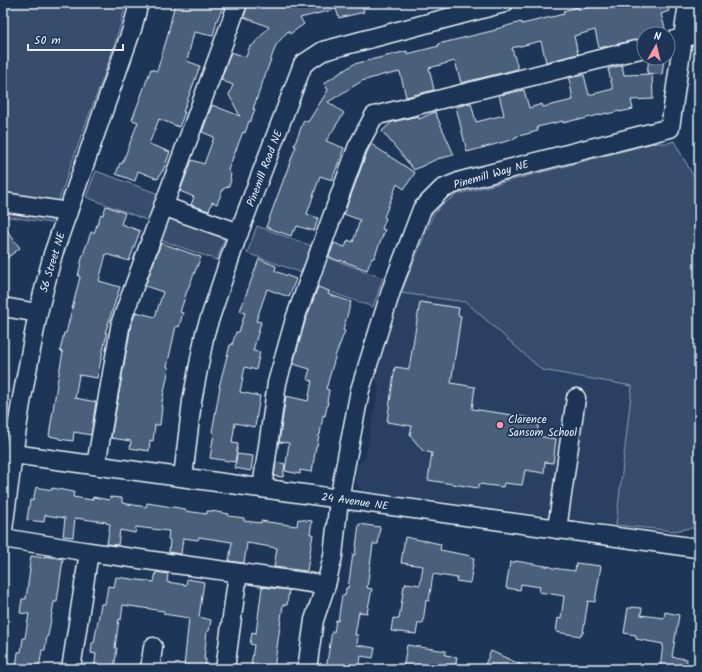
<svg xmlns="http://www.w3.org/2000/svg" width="702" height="672" viewBox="0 0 702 672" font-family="Kalam,sans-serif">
  <rect width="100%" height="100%" fill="#1d3557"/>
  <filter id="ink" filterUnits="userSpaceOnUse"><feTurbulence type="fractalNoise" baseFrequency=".025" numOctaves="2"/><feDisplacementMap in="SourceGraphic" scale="8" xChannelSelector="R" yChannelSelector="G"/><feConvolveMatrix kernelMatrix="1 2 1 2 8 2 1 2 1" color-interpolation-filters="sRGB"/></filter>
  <g filter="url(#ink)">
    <polygon fill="#2a4162" points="401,293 466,302 542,370 632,386 616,525 364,491 357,485 355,475 355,468 360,462 365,458 378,391 378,384 375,379 377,369"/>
    <g fill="#374d6c" stroke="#909fb2">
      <path d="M3 3H126C114 56 92 105 74 156 66 178 59 201 51 223L3 216Z"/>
      <polygon points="674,141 699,186 699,529 691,528 674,531 616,525 632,386 542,370 466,302 401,293 432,217 440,206 458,194 654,143 668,143"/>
      <polygon points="96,171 159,194 149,221 86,197"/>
      <polygon points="175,214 227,232 217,260 158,239 165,220"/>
      <polygon points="257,226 312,246 302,273 247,253"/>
      <polygon points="327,257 383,278 373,307 316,287"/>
    </g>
    <g fill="#495e7a" stroke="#e8f1f8">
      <polygon points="175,3 225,3 217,20 213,36 194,32 187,61 200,66 183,112 185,112 179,127 159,119 149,144 170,152 163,171 162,171 158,179 138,171 135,181 116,174 120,163 122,164 138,122 132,120 151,69 157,71 167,38"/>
      <polygon points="248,3 361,3 364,12 339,18 336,9 300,18 304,24 290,34 288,31 276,45 253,109 255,109 250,122 249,121 245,133 243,132 228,170 231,175 230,178 231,180 229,186 223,189 217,204 212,202 209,211 191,205 194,197 180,191 192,160 204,164 214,137 202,132 212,105 240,116 229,95 233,85 221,80 231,52 246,57 250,46 251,47 269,27 244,17"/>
      <polygon points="606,3 667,3 669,11 661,14 666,32 662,34 644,34 644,38 599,48 595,30 574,36 578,54 546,62 541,41 512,48 518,69 461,83 455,61 429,68 434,90 406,97 400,72 386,75 386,74 362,81 328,102 344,113 326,141 344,148 332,180 320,176 307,214 318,218 314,231 297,226 295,231 293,230 291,236 266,227 296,146 294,146 304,120 308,122 328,90 324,83 354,64 407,51 407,54 439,46 438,44 496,30 496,29 521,22 522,24 564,14 563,11 578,7 579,10"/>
      <polygon points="649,58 664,59 662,75 647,73"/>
      <polygon points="622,65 624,75 652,74 653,99 631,100 633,109 620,112 620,111 607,114 607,113 579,120 579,119 563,123 563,121 537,127 538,131 515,137 515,139 467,152 456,107 471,103 476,122 504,115 499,95 510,93 524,90 529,108 542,104 543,107 573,100 569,78 584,75 589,95 613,89 608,69"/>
      <polygon points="435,112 454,155 437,159 414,170 382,131 392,122 418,116 419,119"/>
      <polygon points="371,144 415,173 404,189 397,184 384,217 386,218 382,229 385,230 374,258 372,258 367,270 340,260 339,261 329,257 334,243 345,247 348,240 353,242 360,220 344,214 367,152"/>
      <polygon points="106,206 125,213 121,224 140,231 129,261 106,254 99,281 120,287 105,333 107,333 97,378 79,375 75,398 96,402 91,435 74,432 73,441 59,439 59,438 49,436 57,384 63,352 60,351 64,333 66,333 80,277 78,276 82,258 91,232 94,233 101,214 103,215"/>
      <polygon points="3,225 20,248 3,261"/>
      <polygon points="161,243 201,257 187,291 180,312 183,313 179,327 176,326 167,367 169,368 161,407 162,407 160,425 155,425 153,441 150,440 149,451 130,448 131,441 111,438 131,325 136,312 155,317 163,292 145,286"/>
      <polygon points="259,259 276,266 275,271 296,279 289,297 267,289 256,321 261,322 253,351 260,352 256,370 245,367 240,392 260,396 255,427 235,423 232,443 238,444 235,462 210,458 214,433 212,432 220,387 219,387 222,375 230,345 232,345 236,332 239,332 245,313 240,311"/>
      <polygon points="318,287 329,291 328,294 351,302 343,330 345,331 336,354 326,389 329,390 327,402 328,402 325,416 323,415 320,435 319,435 317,446 316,446 312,472 300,470 300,474 285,471 289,443 279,442 286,396 308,401 312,381 307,379 310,369 293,364 305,322"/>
      <polygon points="420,302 459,308 458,315 461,316 451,383 475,387 472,409 539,419 537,436 556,439 553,463 545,462 544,473 525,470 522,485 504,483 503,487 479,484 478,488 428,480 432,453 423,451 410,435 412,426 387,422 395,367 409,369"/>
      <polygon points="237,454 253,456 251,471 235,468"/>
      <polygon points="276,462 285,464 283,477 274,476"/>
      <polygon points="36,487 52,490 52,488 74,492 73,497 92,500 93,497 109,500 110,497 122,498 122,503 146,507 147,503 185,509 185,511 207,514 207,511 211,511 229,514 228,516 244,518 244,521 261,523 261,521 297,526 298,519 312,521 310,534 313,534 307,571 274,567 277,548 247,543 244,563 229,561 232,542 199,537 198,540 183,538 181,554 169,552 170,540 168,539 169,531 136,527 135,533 120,530 118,545 107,544 110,524 106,523 106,522 75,518 73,537 63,536 65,518 45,515 44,522 27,520 30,500 33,501"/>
      <polygon points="359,524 380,527 378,544 373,544 367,588 372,589 367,613 359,612 355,635 358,635 357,645 375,648 373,658 361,656 359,669 326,669 332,631 334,632 336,620 338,621 342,595 345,596 346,588 348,588 353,554 355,555"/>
      <polygon points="405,537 441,544 440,550 471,556 471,557 474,558 470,583 456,581 457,578 433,574 429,601 426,600 423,623 418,623 416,634 391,631 393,618 399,619 404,586 405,586 406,583 420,585 423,566 401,563"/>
      <polygon points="31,556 44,558 44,556 63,559 57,602 54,602 48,636 47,636 45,650 42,650 39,669 21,669 21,668 16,667 18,652 21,652 23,638 25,638 29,614 20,613 22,599 26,599 30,569 29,569"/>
      <polygon points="515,561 552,567 552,568 575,571 576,563 601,566 595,602 588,601 583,633 582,633 581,636 556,632 558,618 561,619 564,596 539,592 540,587 521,584 520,590 506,588 510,562 514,563"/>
      <polygon points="156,572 168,574 167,582 186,585 187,579 204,582 199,617 211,620 209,631 207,631 204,659 206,659 205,669 184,667 189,618 164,614 164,611 123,605 121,620 119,619 115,648 117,648 114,669 94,669 96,654 91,653 92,643 94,643 101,604 105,604 108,586 114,587 116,577 154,582"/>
      <polygon points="262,587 289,590 287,605 283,605 274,669 253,669 253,666 251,665 254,645 250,644 252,632 256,633"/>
      <polygon points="632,607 642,608 641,615 664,618 665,612 679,615 672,657 687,659 686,669 660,669 663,644 636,639 636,635 624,633 628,608 632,608"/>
      <polygon points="407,645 446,651 445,655 457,657 455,669 403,669"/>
      <polygon points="491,651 530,669 483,669"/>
    </g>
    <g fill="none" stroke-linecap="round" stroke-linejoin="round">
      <defs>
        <g id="minor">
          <polyline points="668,42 699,33"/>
          <polyline points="3,202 68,212"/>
          <polyline points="163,206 239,233"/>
          <polyline points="3,307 38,313"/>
          <polyline points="13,454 697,548"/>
          <polyline points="96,465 121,322 238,3"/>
          <polyline points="183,477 192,401 205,333 236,240 303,64 323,51 504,3"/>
          <polyline points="262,488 277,383 295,319 357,148 374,116 644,48"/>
          <polyline points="557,529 576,398"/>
          <polyline points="3,530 13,454 21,403 38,313 53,254 132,29 139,3"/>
          <polyline points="3,538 89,552 326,585"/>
          <polyline points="71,669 89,552"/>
          <polyline points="150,669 153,647"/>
          <polyline points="225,669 238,573"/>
          <polyline points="307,669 314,620 326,585 333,556 339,499 360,390 392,288 422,209 442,189 461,181 670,128 688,3"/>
        </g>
      </defs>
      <use href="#minor" stroke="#e8f1f8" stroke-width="21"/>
      <use href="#minor" stroke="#1d3557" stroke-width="18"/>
    </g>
  </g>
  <circle fill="#ff9aa2" stroke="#1d3557" stroke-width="1.5" cx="500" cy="425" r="4"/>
  <g text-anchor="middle" stroke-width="3.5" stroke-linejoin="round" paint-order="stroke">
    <g font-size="11" fill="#e8f1f8" stroke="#1d3557">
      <text transform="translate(264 168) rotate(-69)" y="4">Pinemill Road NE</text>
      <text transform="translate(491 174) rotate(-16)" y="4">Pinemill Way NE</text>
      <text transform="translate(52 262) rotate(-73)" y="4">56 Street NE</text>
      <text transform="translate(355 501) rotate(8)" y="4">24 Avenue NE</text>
    </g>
    <g font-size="11" fill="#e8f1f8" stroke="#1d3557" text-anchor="start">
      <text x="508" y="423">Clarence<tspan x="508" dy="13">Sansom School</tspan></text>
    </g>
  </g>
  <rect width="702" height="672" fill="none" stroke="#1d3557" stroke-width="16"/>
  <rect x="8" y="8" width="686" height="656" fill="none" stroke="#e8f1f8" stroke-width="1.5" filter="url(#ink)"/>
  <g transform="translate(656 46) rotate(8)"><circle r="19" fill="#1d3557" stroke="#6e8097"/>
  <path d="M0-3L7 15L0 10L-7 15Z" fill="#ff9aa2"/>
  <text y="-6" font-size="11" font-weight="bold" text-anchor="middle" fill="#e8f1f8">N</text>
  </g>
  <path d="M28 44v6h95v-6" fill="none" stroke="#e8f1f8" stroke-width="2"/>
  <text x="34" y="44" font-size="12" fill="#e8f1f8" stroke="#1d3557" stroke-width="3" paint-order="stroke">50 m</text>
</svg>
